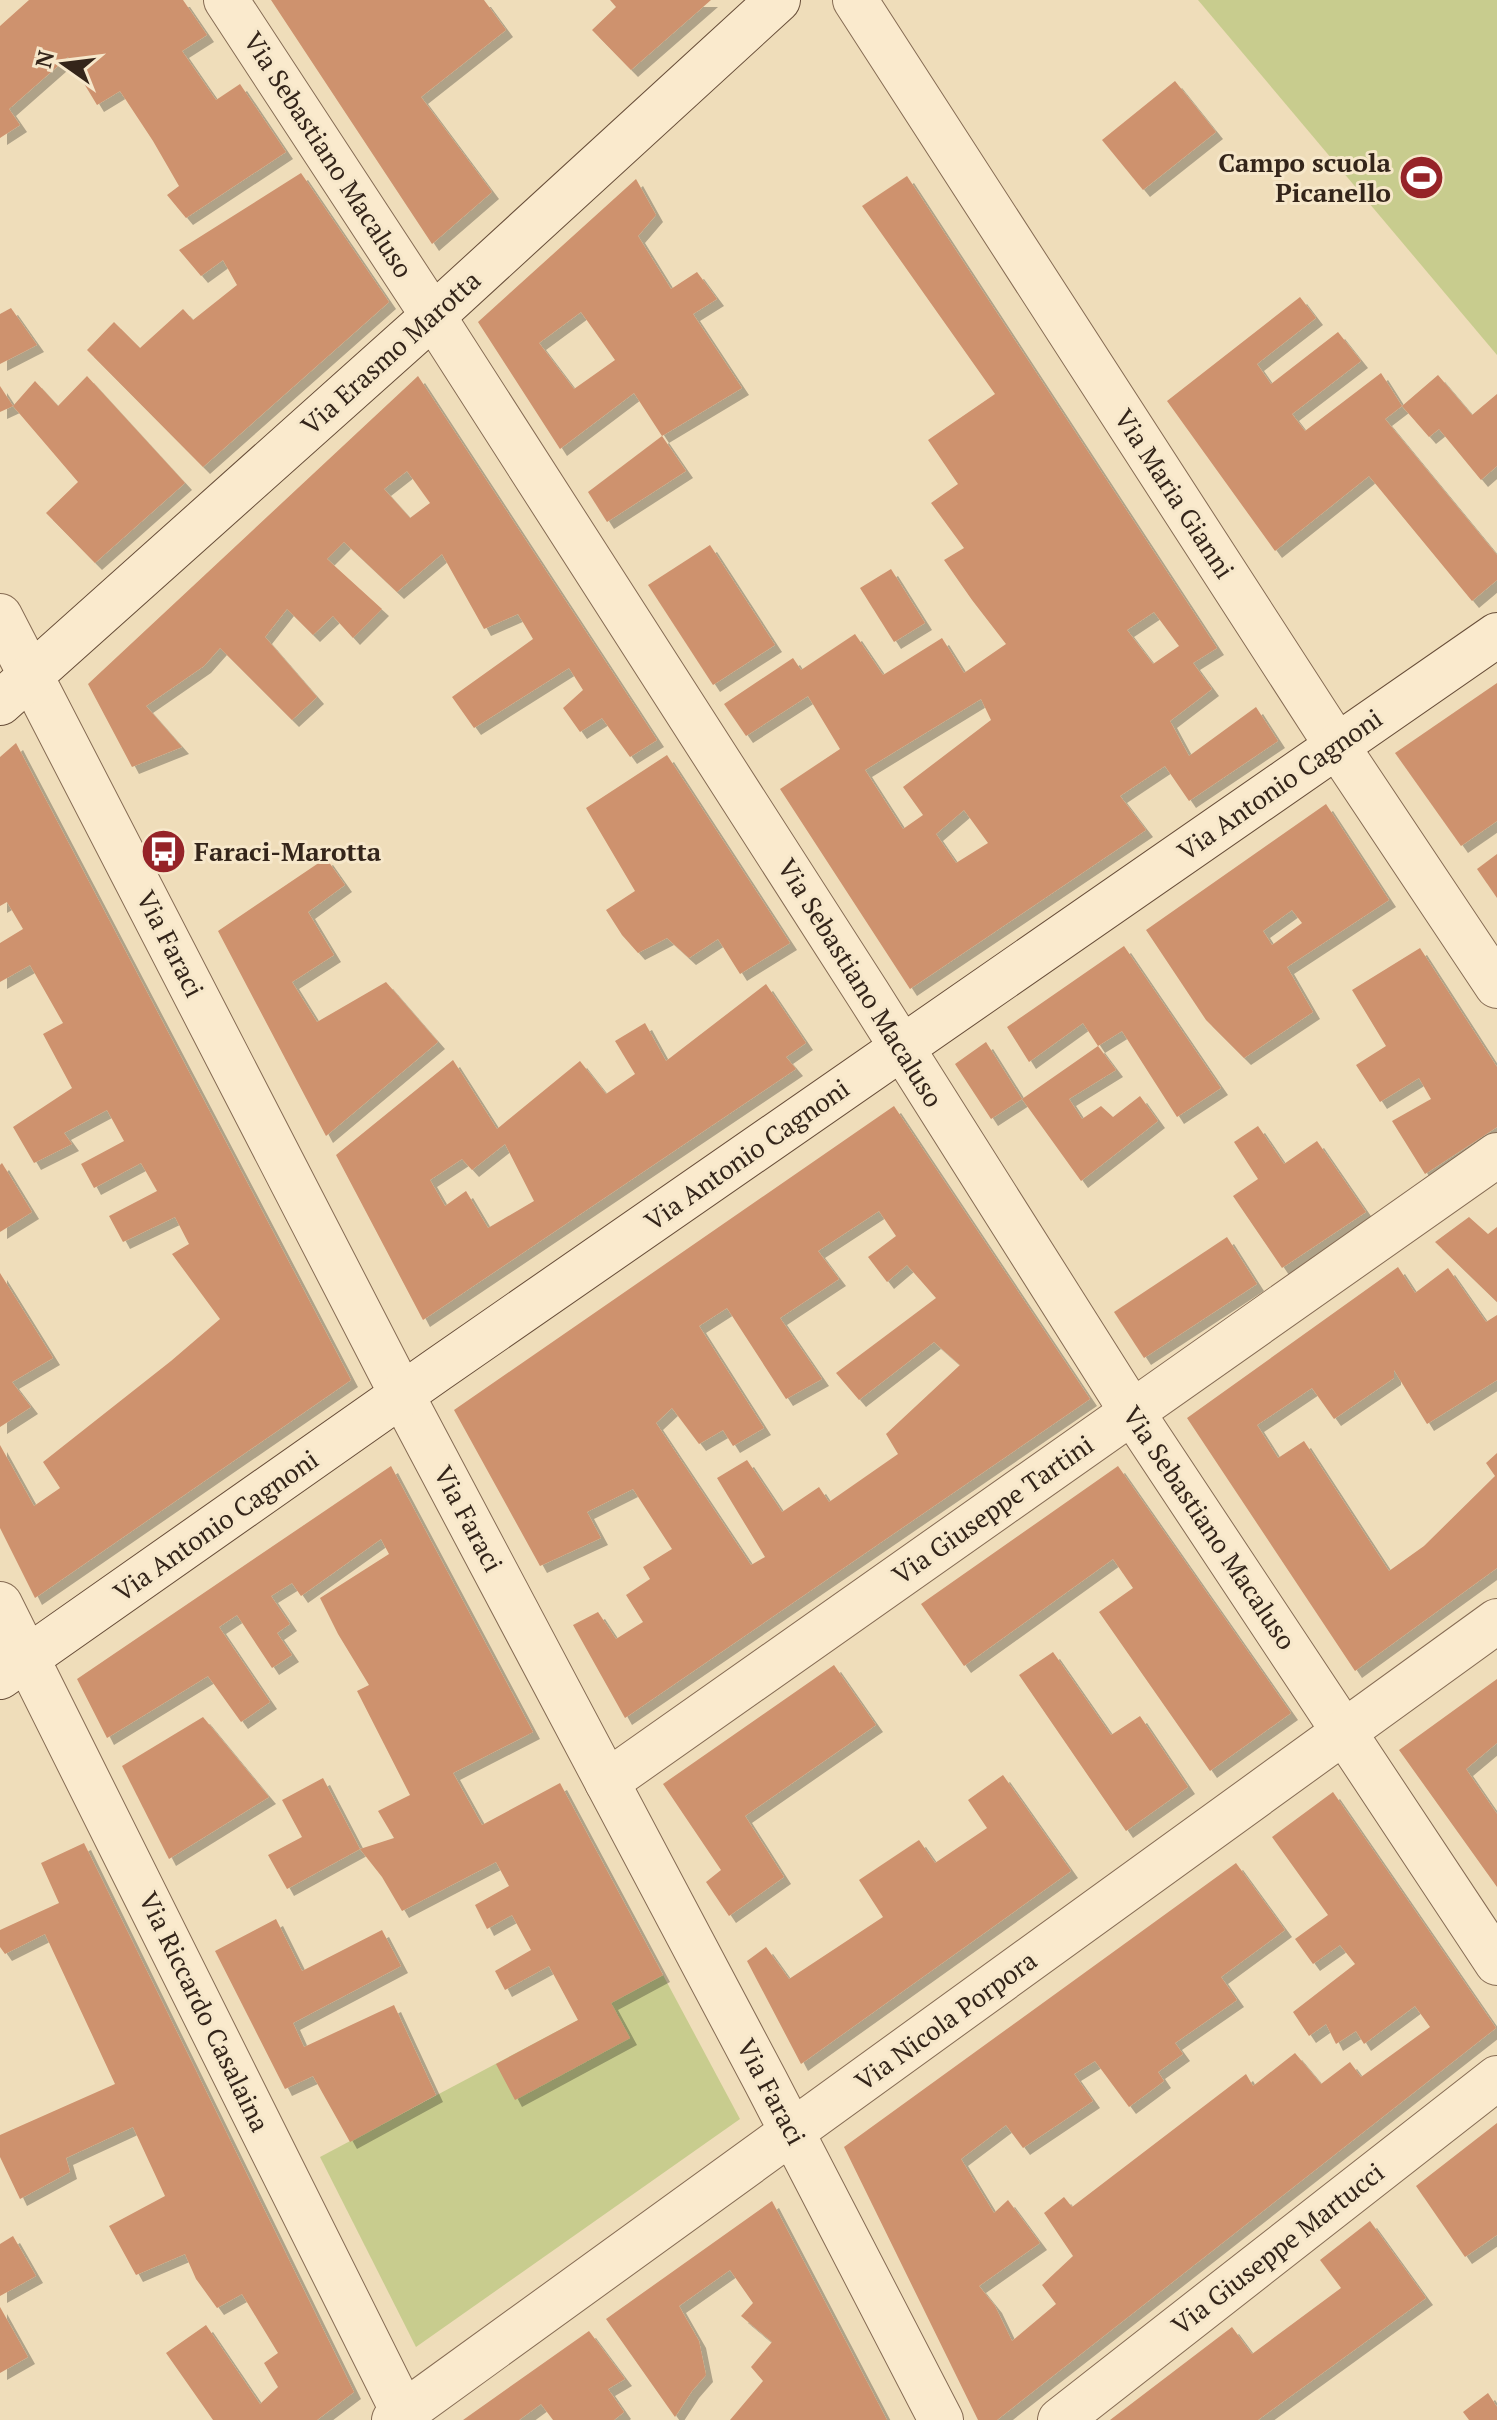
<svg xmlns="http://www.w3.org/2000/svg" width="1497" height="2420" viewBox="0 0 1497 2420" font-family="'PT Serif',serif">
  <defs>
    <filter id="shadow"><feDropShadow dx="7" dy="7" stdDeviation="0" flood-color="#0004"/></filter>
  </defs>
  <rect width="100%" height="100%" fill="#efddba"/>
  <g fill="#c8cc8e">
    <polygon points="1198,0 1497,0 1497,355"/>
    <polygon points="663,1975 740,2119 416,2347 320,2157"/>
  </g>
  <g fill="#ce926e" fill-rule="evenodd" filter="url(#shadow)">
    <polygon points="29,0 183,0 207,35 182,51 216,100 240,84 286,152 186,218 167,195 179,186 153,141 120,91 97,105 68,57 9,109 20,125 0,138 0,26"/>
    <polygon points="271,0 484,0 506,30 421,97 492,192 432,244"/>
    <polygon points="610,0 711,0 631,70 592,30 616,7"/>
    <polygon points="1175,81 1216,132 1143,190 1102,140"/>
    <polygon points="301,173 389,302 203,467 87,350 114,322 140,348 183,309 193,320 237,285 223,260 201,276 179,250"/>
    <path d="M907 176 1217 648 1193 663 1212 689 1170 721 1189 756 1256 707 1278 741 1189 801 1165 766 1120 796 1146 830 910 989 780 789 840 749 808 696 746 736 724 704 793 658 801 670 855 634 883 675 942 638 964 673 1006 644 972 600 944 560 964 548 931 503 958 484 928 440 995 394 862 206ZM1154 612 1179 646 1153 664 1127 630ZM981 699 991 720 903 787 923 815 903 829 865 770ZM964 810 988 843 956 863 936 834Z"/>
    <path d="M636 179 656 215 638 236 671 289 697 272 717 299 693 314 742 388 662 436 634 393 560 449 478 322ZM581 312 615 360 574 389 539 343Z"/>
    <polygon points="1300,297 1316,318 1257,364 1271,384 1338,332 1361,361 1292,414 1305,431 1381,373 1402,406 1385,419 1497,555 1497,580 1472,601 1369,476 1275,551 1167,401"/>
    <polygon points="11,308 37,345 0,364 0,314"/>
    <polygon points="1438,375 1472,415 1497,394 1497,466 1481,480 1439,429 1429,437 1402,406"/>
    <polygon points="87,376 185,483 95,563 46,513 78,482 13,406 35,381 58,406"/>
    <path d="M418 376 657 740 630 757 602 718 580 732 563 708 583 690 569 668 474 728 452 697 533 639 518 614 484 629 442 554 397 592 344 542 327 559 382 609 353 638 333 616 313 635 287 609 265 637 317 697 292 720 220 648 204 666 146 706 182 747 132 767 88 684ZM407 471 430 503 410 518 384 489Z"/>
    <polygon points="0,386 13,406 0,412"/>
    <polygon points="662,436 686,471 607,522 588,492"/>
    <polygon points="710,545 775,645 713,685 648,585"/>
    <polygon points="891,569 925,623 894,642 860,588"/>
    <polygon points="1497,683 1497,821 1461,846 1395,753"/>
    <polygon points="16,743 351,1380 35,1598 0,1528 0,1445 34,1506 60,1488 43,1462 171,1361 220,1319 172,1254 189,1244 175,1217 123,1242 109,1216 157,1191 141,1163 94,1188 81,1164 124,1141 107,1110 64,1133 72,1144 34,1163 13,1127 72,1088 43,1034 63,1023 30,965 0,982 0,943 23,929 7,902 0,906 0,757"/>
    <polygon points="667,755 790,943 740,974 718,939 689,958 667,938 638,953 622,935 606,910 635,891 586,808"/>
    <path d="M1326 804 1389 900 1287 967 1313 1012 1244 1058 1206 1020 1146 930ZM1292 910 1302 923 1272 945 1263 931Z"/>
    <polygon points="1497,854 1497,898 1477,869"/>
    <polygon points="326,858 345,885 308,912 334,955 292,982 317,1022 386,982 438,1042 326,1136 218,931"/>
    <polygon points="1124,946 1221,1088 1177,1117 1122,1031 1098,1046 1083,1023 1029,1062 1007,1027"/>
    <polygon points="1420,948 1497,1067 1497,1127 1425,1174 1392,1121 1431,1099 1419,1078 1380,1102 1356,1065 1386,1046 1352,990"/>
    <path d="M766 984 806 1043 786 1057 796 1069 423 1320 336 1155 453 1060 497 1129 580 1061 606 1094 635 1074 615 1041 645 1023 666 1061ZM505 1144 534 1201 488 1228 466 1191 445 1206 430 1180 462 1159 472 1170Z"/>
    <polygon points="986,1042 1022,1099 1098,1046 1116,1070 1069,1099 1082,1119 1101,1106 1113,1117 1140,1096 1158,1121 1081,1181 1022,1099 991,1119 955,1064"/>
    <path d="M894 1106 1090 1399 625 1718 573 1625 598 1612 616 1639 643 1622 626 1595 650 1579 643 1567 672 1549 633 1489 587 1512 601 1538 540 1566 454 1410ZM879 1211 896 1236 868 1257 887 1282 907 1265 936 1298 836 1373 859 1400 934 1342 960 1365 886 1434 898 1454 829 1502 819 1487 782 1512 747 1460 717 1478 765 1557 751 1565 656 1423 672 1408 699 1444 723 1430 733 1446 764 1428 699 1326 727 1308 786 1399 822 1379 780 1318 839 1279 818 1251Z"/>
    <polygon points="1258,1126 1284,1164 1317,1141 1366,1212 1282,1268 1233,1196 1258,1179 1234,1142"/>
    <polygon points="2,1163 32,1212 0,1232 0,1165"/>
    <polygon points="1469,1217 1488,1234 1497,1227 1497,1302 1435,1242"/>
    <polygon points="1227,1237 1257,1284 1144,1358 1114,1312"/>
    <polygon points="1398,1267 1415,1293 1448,1268 1486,1322 1497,1315 1497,1380 1427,1424 1394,1370 1394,1378 1334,1419 1312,1388 1257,1425 1278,1458 1304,1441 1389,1571 1424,1546 1495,1476 1486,1463 1497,1453 1497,1568 1355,1671 1187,1418"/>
    <polygon points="0,1273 53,1358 12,1382 31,1407 0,1427"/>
    <polygon points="391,1466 533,1732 453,1773 482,1825 560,1783 663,1975 611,2003 630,2038 515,2100 496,2064 578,2020 549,1966 505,1990 495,1971 531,1950 512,1915 487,1929 475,1905 509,1886 496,1862 402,1911 382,1877 360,1849 394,1838 378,1811 410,1795 357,1691 369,1685 338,1634 320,1598 389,1554 381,1539 301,1596 292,1583 271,1596 290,1624 277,1633 292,1655 272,1668 237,1615 219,1627 270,1702 241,1722 208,1676 107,1738 77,1679"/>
    <polygon points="1118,1466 1291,1713 1210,1771 1099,1612 1133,1588 1113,1559 964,1666 921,1604"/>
    <polygon points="1053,1652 1111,1735 1140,1716 1188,1787 1126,1831 1019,1675"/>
    <polygon points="834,1665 876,1725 745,1816 784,1877 729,1916 706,1882 721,1870 663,1784"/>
    <polygon points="1497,1679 1497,1743 1466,1769 1497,1814 1497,1887 1399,1750"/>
    <polygon points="203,1717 269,1797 169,1859 122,1766"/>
    <polygon points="1003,1775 1071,1871 801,2064 747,1961 766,1947 789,1979 883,1917 859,1880 919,1840 935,1863 987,1828 968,1800"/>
    <polygon points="323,1778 360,1849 287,1889 268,1855 302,1837 282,1800"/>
    <polygon points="1333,1792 1496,2028 997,2420 978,2420 844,2147 1236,1863 1285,1930 1221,1977 1237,2000 1175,2043 1183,2054 1158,2072 1164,2081 1129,2107 1095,2061 1074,2074 1093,2101 1023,2148 1006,2125 961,2159 994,2213 1008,2200 1040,2243 979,2286 995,2306 1012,2341 1056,2304 1042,2285 1073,2256 1044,2213 1064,2197 1072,2207 1246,2074 1253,2086 1295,2053 1321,2084 1350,2062 1361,2077 1430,2027 1415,2006 1364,2044 1356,2031 1336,2044 1326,2024 1309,2036 1293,2012 1355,1964 1340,1945 1313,1964 1295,1939 1328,1915 1272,1837"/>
    <polygon points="84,1843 354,2392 317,2420 213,2420 166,2353 206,2325 260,2404 278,2387 264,2363 278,2353 242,2294 217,2308 196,2279 185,2254 136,2275 109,2226 165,2196 133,2127 66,2158 70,2172 20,2199 0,2157 0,2135 115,2084 45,1934 5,1954 0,1947 0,1930 59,1903 41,1863"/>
    <polygon points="276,1919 302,1971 382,1930 401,1966 293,2023 304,2047 394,2005 436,2095 350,2142 313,2076 285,2089 215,1951"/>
    <polygon points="1497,2123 1497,2235 1465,2257 1416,2186"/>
    <polygon points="772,2201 833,2317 887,2420 730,2420 763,2381 751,2367 772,2342 741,2316 753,2303 730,2270 679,2306 699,2341 706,2375 692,2391 675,2417 606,2319"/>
    <polygon points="1370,2221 1426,2298 1258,2420 1110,2420 1232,2327 1252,2354 1341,2288 1320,2260"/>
    <polygon points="13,2236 36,2276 0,2296 0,2244"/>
    <polygon points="0,2307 28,2357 0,2373"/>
    <polygon points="589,2331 625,2379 608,2389 624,2412 614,2420 553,2420 541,2404 519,2420 463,2420"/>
    <polygon points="1488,2393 1497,2407 1497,2420 1469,2420 1463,2412"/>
  </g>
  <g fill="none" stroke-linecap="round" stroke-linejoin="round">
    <defs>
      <g id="minor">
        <polyline points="226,0 433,316 868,994 1132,1412 1497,1963"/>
        <polyline points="855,0 1337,746 1497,986"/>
        <polyline points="0,616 402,1395 766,2082 941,2420"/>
        <polyline points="0,1604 407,2420"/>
        <polyline points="607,1782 1497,1155"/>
        <polyline points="394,2420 1497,1621"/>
        <polyline points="1060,2420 1497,2078"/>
      </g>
      <g id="secondary">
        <polyline points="0,703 433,316 778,0"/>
        <polyline points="0,1677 437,1370 1497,635"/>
      </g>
    </defs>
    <use href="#minor" stroke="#866c54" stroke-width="46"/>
    <use href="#secondary" stroke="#674d38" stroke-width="46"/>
    <use href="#minor" stroke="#faeacd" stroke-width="44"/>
    <use href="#secondary" stroke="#faeacd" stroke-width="44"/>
  </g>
  <defs>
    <symbol id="stadium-disc" viewBox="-11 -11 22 22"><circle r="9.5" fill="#962328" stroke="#f6e7ca"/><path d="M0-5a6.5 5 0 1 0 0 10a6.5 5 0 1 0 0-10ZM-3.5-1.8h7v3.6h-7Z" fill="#fff"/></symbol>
    <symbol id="bus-disc" viewBox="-11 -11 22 22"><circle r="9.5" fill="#962328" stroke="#f6e7ca"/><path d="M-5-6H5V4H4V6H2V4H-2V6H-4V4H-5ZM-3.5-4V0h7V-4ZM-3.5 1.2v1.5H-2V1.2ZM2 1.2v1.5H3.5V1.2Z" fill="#fff"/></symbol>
  </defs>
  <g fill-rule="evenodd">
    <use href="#stadium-disc" x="1396" y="152" width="51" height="51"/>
    <use href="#bus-disc" x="138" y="826" width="51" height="51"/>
  </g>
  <g text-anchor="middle" stroke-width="6" stroke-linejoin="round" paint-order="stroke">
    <g font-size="26" fill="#34251a" stroke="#f6e7ca">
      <text transform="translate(328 155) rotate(57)" y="9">Via Sebastiano Macaluso</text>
      <text transform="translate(391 353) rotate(-42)" y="9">Via Erasmo Marotta</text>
      <text transform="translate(1174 494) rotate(57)" y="9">Via Maria Gianni</text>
      <text transform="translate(1280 785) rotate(-35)" y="9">Via Antonio Cagnoni</text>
      <text transform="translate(170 944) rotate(63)" y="9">Via Faraci</text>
      <text transform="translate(860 983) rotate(58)" y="9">Via Sebastiano Macaluso</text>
      <text transform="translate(747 1155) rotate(-35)" y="9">Via Antonio Cagnoni</text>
      <text transform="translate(993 1510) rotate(-35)" y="9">Via Giuseppe Tartini</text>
      <text transform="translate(468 1519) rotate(62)" y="9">Via Faraci</text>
      <text transform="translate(216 1526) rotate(-35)" y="9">Via Antonio Cagnoni</text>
      <text transform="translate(1209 1528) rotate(56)" y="9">Via Sebastiano Macaluso</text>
      <text transform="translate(204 2012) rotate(64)" y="9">Via Riccardo Casalaina</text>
      <text transform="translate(946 2021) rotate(-36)" y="9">Via Nicola Porpora</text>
      <text transform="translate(771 2092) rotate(62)" y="9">Via Faraci</text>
      <text transform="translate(1278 2249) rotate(-38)" y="9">Via Giuseppe Martucci</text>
    </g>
    <g font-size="26" font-weight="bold" fill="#34251a" stroke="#f6e7ca" text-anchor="end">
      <text x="1391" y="172">Campo scuola<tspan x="1391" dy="30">Picanello</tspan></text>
      <text x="194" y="861" text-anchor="start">Faraci-Marotta</text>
    </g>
  </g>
  <g transform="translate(64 64) rotate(284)" stroke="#f6e7ca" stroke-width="6" paint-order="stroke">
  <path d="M0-6L14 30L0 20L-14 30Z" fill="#34251a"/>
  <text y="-12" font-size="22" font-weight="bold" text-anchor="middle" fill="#34251a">N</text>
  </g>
</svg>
